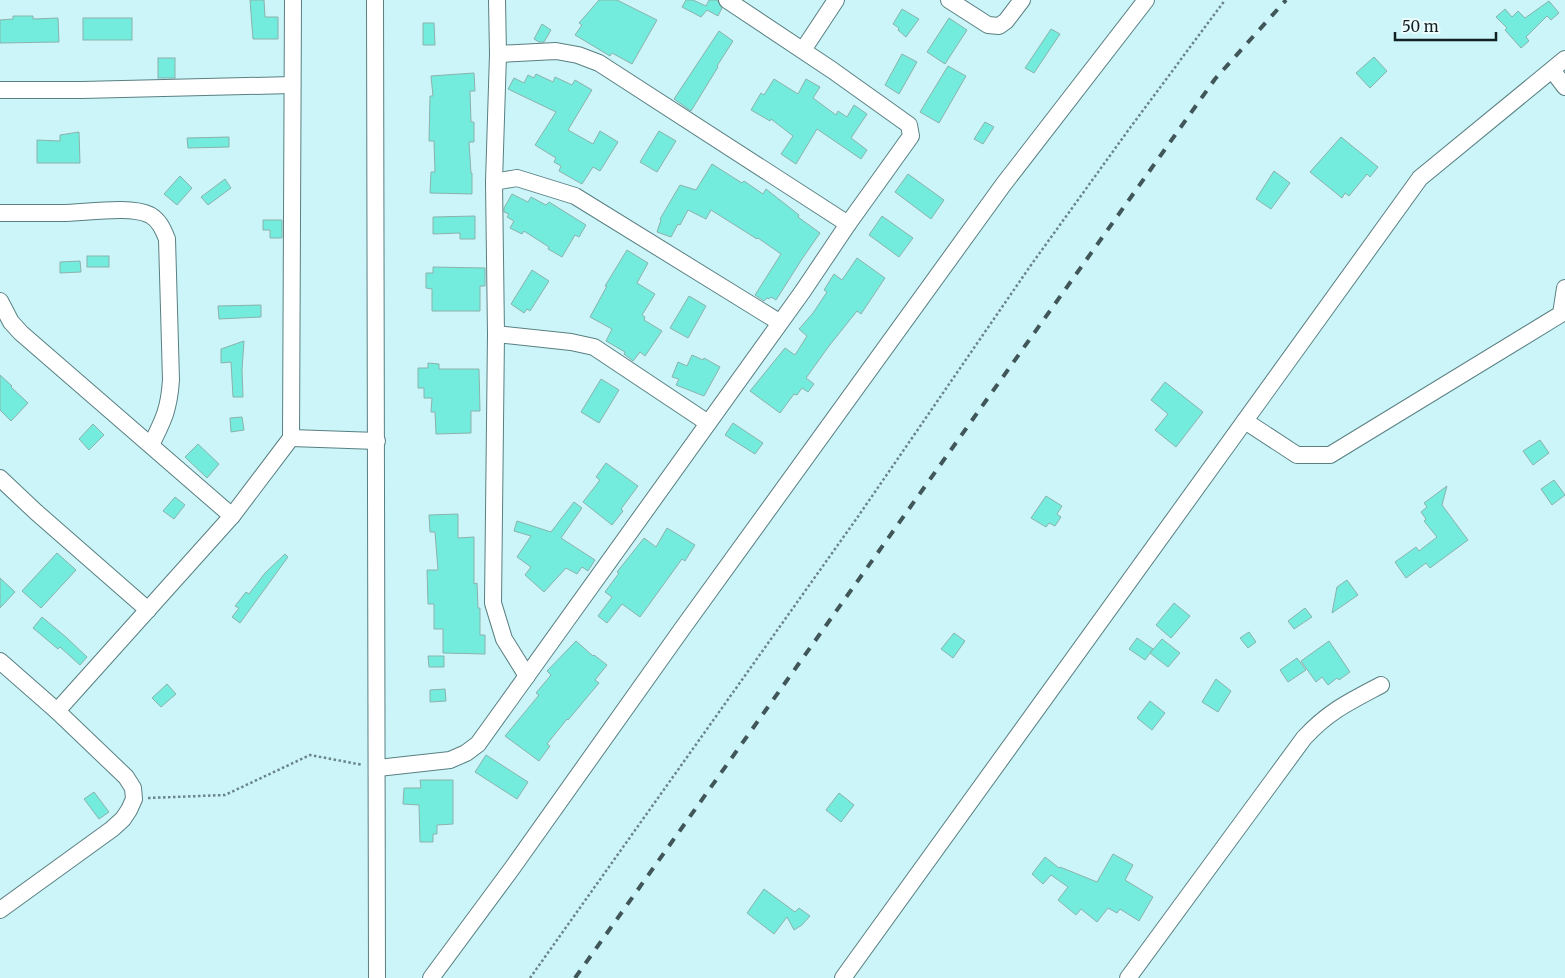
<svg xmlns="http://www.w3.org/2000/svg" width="1565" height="978" viewBox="0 0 1565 978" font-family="Merriweather,serif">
  <rect width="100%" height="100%" fill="#ccf5f9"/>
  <g fill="#73ecdd" stroke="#8bb2ac">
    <polygon points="250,0 264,0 265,17 278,17 278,39 253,39"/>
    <polygon points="599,0 617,0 657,20 632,64 612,53 610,56 575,35 582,25 579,23"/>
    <polygon points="686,0 693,0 706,6 709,0 717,0 722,8 718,16 707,10 701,17 682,7"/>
    <polygon points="1549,1 1559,13 1551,20 1547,16 1526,37 1529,41 1521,48 1505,30 1507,28 1496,17 1505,9 1512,17 1518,11 1525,18"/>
    <polygon points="902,9 919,19 906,37 898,30 899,28 893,24"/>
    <polygon points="13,16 33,16 33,19 58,18 59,42 0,43 0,20 13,19"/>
    <rect x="83" y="18" width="49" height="22"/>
    <polygon points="949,18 967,30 945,64 927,52"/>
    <polygon points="423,23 434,23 435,45 423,45"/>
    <polygon points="542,24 551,30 544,42 539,42 534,39"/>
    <polygon points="1051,29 1060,34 1034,73 1025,68"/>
    <polygon points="719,31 733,41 717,66 718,67 691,111 674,99"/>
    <polygon points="902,54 917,62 899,94 885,85"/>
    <polygon points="1374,57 1387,71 1370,88 1356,73"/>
    <rect x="158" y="58" width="17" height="20"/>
    <polygon points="948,66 966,76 939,123 920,112"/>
    <polygon points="474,73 475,91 470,91 471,122 474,122 474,142 469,142 471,173 472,173 472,194 430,193 431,172 435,172 434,141 429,141 430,96 433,96 431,76"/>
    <polygon points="536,74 553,82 555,77 572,85 575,80 592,90 568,130 593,144 600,131 618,142 600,171 593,167 582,184 559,171 561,166 554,162 556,158 535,145 556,112 508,89 514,78 524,83 528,75 534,78"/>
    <polygon points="774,79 798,94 806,79 820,87 813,98 836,115 838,111 847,117 854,105 867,114 851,138 867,150 861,159 817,129 796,164 781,154 793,136 771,119 770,121 751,110 761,93 764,95"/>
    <polygon points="985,122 994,127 983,144 974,139"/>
    <polygon points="659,131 676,141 657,172 640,162"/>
    <polygon points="79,132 80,163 37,163 37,140 60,141 60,135"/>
    <polygon points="229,137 229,147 188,148 187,138"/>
    <polygon points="1341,137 1378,167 1370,177 1367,174 1349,196 1345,193 1342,198 1310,172"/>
    <polygon points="712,164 742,183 744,181 763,194 766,189 799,215 798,217 820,233 802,259 776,300 771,297 769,299 767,298 764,301 755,295 781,254 758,238 757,239 711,210 706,219 688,210 680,225 678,224 671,237 657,232 661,220 660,219 680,185 696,190"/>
    <polygon points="1274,171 1290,183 1271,209 1256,199"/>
    <polygon points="908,174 944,200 931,219 895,192"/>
    <polygon points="180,176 192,188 177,205 164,194"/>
    <polygon points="225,179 231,188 208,205 201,197"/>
    <polygon points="512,194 528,202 531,197 546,205 549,202 586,225 579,237 575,235 562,257 548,249 549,247 524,231 522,234 510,228 514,221 507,217 509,214 504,212 504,208"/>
    <polygon points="475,216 475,239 460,239 460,233 433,234 433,217"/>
    <polygon points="882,216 913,238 899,257 869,235"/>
    <polygon points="263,220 282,220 282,238 270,238 270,230 263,230"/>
    <polygon points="627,250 648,263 637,283 655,294 642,315 645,317 644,320 662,331 645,356 640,352 633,361 624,354 625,352 606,341 612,329 590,317 607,286 605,286"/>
    <rect x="87" y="256" width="22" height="11"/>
    <polygon points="857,258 885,278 861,314 857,311 829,346 806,378 814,384 808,392 802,388 797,395 794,394 780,413 750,391 785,348 795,355 807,336 799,329 813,313 827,292 824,290 834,274 842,280"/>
    <polygon points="80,261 81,272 60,273 60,262"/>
    <polygon points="433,267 485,268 485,286 480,286 480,311 432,311 432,289 426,288 426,273 433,273"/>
    <polygon points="532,270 549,281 530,311 527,309 524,313 511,304"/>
    <polygon points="689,296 706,306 688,338 670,328"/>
    <polygon points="261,305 261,317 219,319 218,306"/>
    <polygon points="244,341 242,370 243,397 233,397 231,362 221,363 221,349"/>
    <polygon points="692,355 703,360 704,358 720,367 704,396 676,385 679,379 672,377 678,362 687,366"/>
    <polygon points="428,363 439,364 439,369 479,369 480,411 471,411 471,433 436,434 435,412 431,412 432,398 424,398 424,388 418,388 418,368 428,368"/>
    <polygon points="0,375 12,386 11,387 28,403 11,421 0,410"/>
    <polygon points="601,379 619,390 599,423 581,412"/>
    <polygon points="1165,382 1203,412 1176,447 1155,430 1168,414 1151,400"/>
    <polygon points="242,417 244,430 231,432 230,418"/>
    <polygon points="733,423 763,443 755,454 725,435"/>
    <polygon points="93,424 104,435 89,450 79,439"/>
    <polygon points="1540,440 1549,453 1533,465 1523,451"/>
    <polygon points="198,444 219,464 207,478 185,457"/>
    <polygon points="606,463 638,486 621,509 623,511 612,525 583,502 600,480 596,477"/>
    <polygon points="1554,480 1565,495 1552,505 1541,489"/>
    <polygon points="1447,486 1442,505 1468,540 1430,568 1426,563 1406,578 1395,562 1416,547 1419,551 1437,537 1424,521 1426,519 1421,512 1427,507 1424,503"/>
    <polygon points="1046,496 1062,506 1057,514 1061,517 1055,526 1049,523 1046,527 1031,518"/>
    <polygon points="175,497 185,505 174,519 163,511"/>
    <polygon points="574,502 582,508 561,538 595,560 588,571 582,567 577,574 566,568 544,592 525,575 531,567 517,557 531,536 514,531 517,521 551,532"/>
    <polygon points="458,514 458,538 474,537 474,584 477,583 478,608 480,608 480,635 485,635 485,654 443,653 443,629 434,629 434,604 428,604 427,570 438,570 435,532 430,532 429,515"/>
    <polygon points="667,528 695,545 685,561 682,559 640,617 622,604 607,623 598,616 612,597 605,592 619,573 617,572 644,538 656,547"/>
    <polygon points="57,553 76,570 41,608 22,591"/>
    <polygon points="285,554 288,557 240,623 232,617 239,608 235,606 246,592 249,594 265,573"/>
    <polygon points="0,578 15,592 0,608"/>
    <polygon points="1347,580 1358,595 1332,613 1337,587"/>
    <polygon points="1174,603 1190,616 1171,638 1156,625"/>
    <polygon points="1305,608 1312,617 1294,629 1288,621"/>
    <polygon points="42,617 67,638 87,657 80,665 60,647 58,649 33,628"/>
    <polygon points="1249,632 1256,642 1248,648 1240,638"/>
    <polygon points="954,633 965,641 953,658 941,649"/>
    <polygon points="1137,638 1153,649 1145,660 1129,649"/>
    <polygon points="1162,639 1180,653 1168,667 1150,653"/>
    <polygon points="576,641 593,656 594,655 607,665 595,680 599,683 568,720 567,719 547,744 550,746 539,761 505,736 539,695 536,693 551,675 547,671"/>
    <polygon points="1329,641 1350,672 1339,680 1337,678 1328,685 1322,677 1316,682 1301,661"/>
    <polygon points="428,656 444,656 444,667 429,667"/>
    <polygon points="1297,658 1306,670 1288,682 1280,670"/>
    <polygon points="1216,679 1231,691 1218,712 1202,702"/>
    <polygon points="167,684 176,694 161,707 152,698"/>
    <polygon points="445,689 446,701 430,702 430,690"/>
    <polygon points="1150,701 1165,713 1152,730 1137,718"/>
    <polygon points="486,755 528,782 517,799 475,772"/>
    <polygon points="420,780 453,780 453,824 437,825 437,834 433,834 433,842 420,842 419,805 403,804 404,788 421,788"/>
    <polygon points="94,792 109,812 99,819 84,799"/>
    <polygon points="839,793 854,805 841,822 826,810"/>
    <polygon points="1113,854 1133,865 1125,880 1153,897 1139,921 1120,909 1117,913 1108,908 1097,922 1081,909 1076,915 1058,900 1068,887 1051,875 1043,884 1032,874 1045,857 1059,868 1060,867 1097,882"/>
    <polygon points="764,889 795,912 799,908 810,916 802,925 794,930 787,917 774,934 747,913"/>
  </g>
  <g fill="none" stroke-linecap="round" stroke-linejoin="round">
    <defs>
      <g id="minor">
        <polyline points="375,0 377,978"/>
        <polyline points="497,0 498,54 494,182 496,334 493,603 504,639 527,676"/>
        <polyline points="949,0 988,25 999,26 1006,21 1022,0"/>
        <polyline points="803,50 836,0"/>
        <polyline points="498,54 556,51 578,55 599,63 848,224"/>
        <polyline points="1552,70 1565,87"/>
        <polyline points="0,90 82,90 292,85"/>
        <polyline points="494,182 517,178 575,196 779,322"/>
        <path d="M0 213C21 213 41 213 62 213 84 213 131 205 150 215 159 220 163 229 167 239L171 380C169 409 164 419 151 445"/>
        <polyline points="0,301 11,322 21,333 232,516"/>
        <polyline points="496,334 571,342 594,347 708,423"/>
        <polyline points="1245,421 1297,455 1330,455 1561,314 1565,288"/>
        <polyline points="291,438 377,441"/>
        <polyline points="0,478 36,512 148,610"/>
        <polyline points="0,661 57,711 126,777 133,788 134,799 129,810 123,819 112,829 0,910"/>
        <polyline points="57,711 232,516 291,438 293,0"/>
        <polyline points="378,768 450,760 466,753 478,744 803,291 848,224 911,136 909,125 832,70 727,0"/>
        <polyline points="431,978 513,867 682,629 1003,185 1146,0"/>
        <polyline points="843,978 1420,178 1565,59"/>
        <path d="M1128 978 1304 738C1329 711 1349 702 1381 685"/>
      </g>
    </defs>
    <use href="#minor" stroke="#597f82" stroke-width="18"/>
    <g stroke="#6a8588" stroke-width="2.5" stroke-dasharray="2.5 2.5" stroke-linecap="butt">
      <polyline points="148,798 225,795 310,755 363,765"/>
      <polyline points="530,978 857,518 1031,265 1127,132 1225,0"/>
    </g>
    <use href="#minor" stroke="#fff" stroke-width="16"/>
    <polyline stroke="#405658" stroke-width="4" stroke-dasharray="9 9" stroke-linecap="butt" points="575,978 1215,79 1286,0"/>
  </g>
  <path d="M1395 32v8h101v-8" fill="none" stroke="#122123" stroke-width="2.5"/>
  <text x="1402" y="32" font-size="15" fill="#122123" stroke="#edfdfe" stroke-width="4" paint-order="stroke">50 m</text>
</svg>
